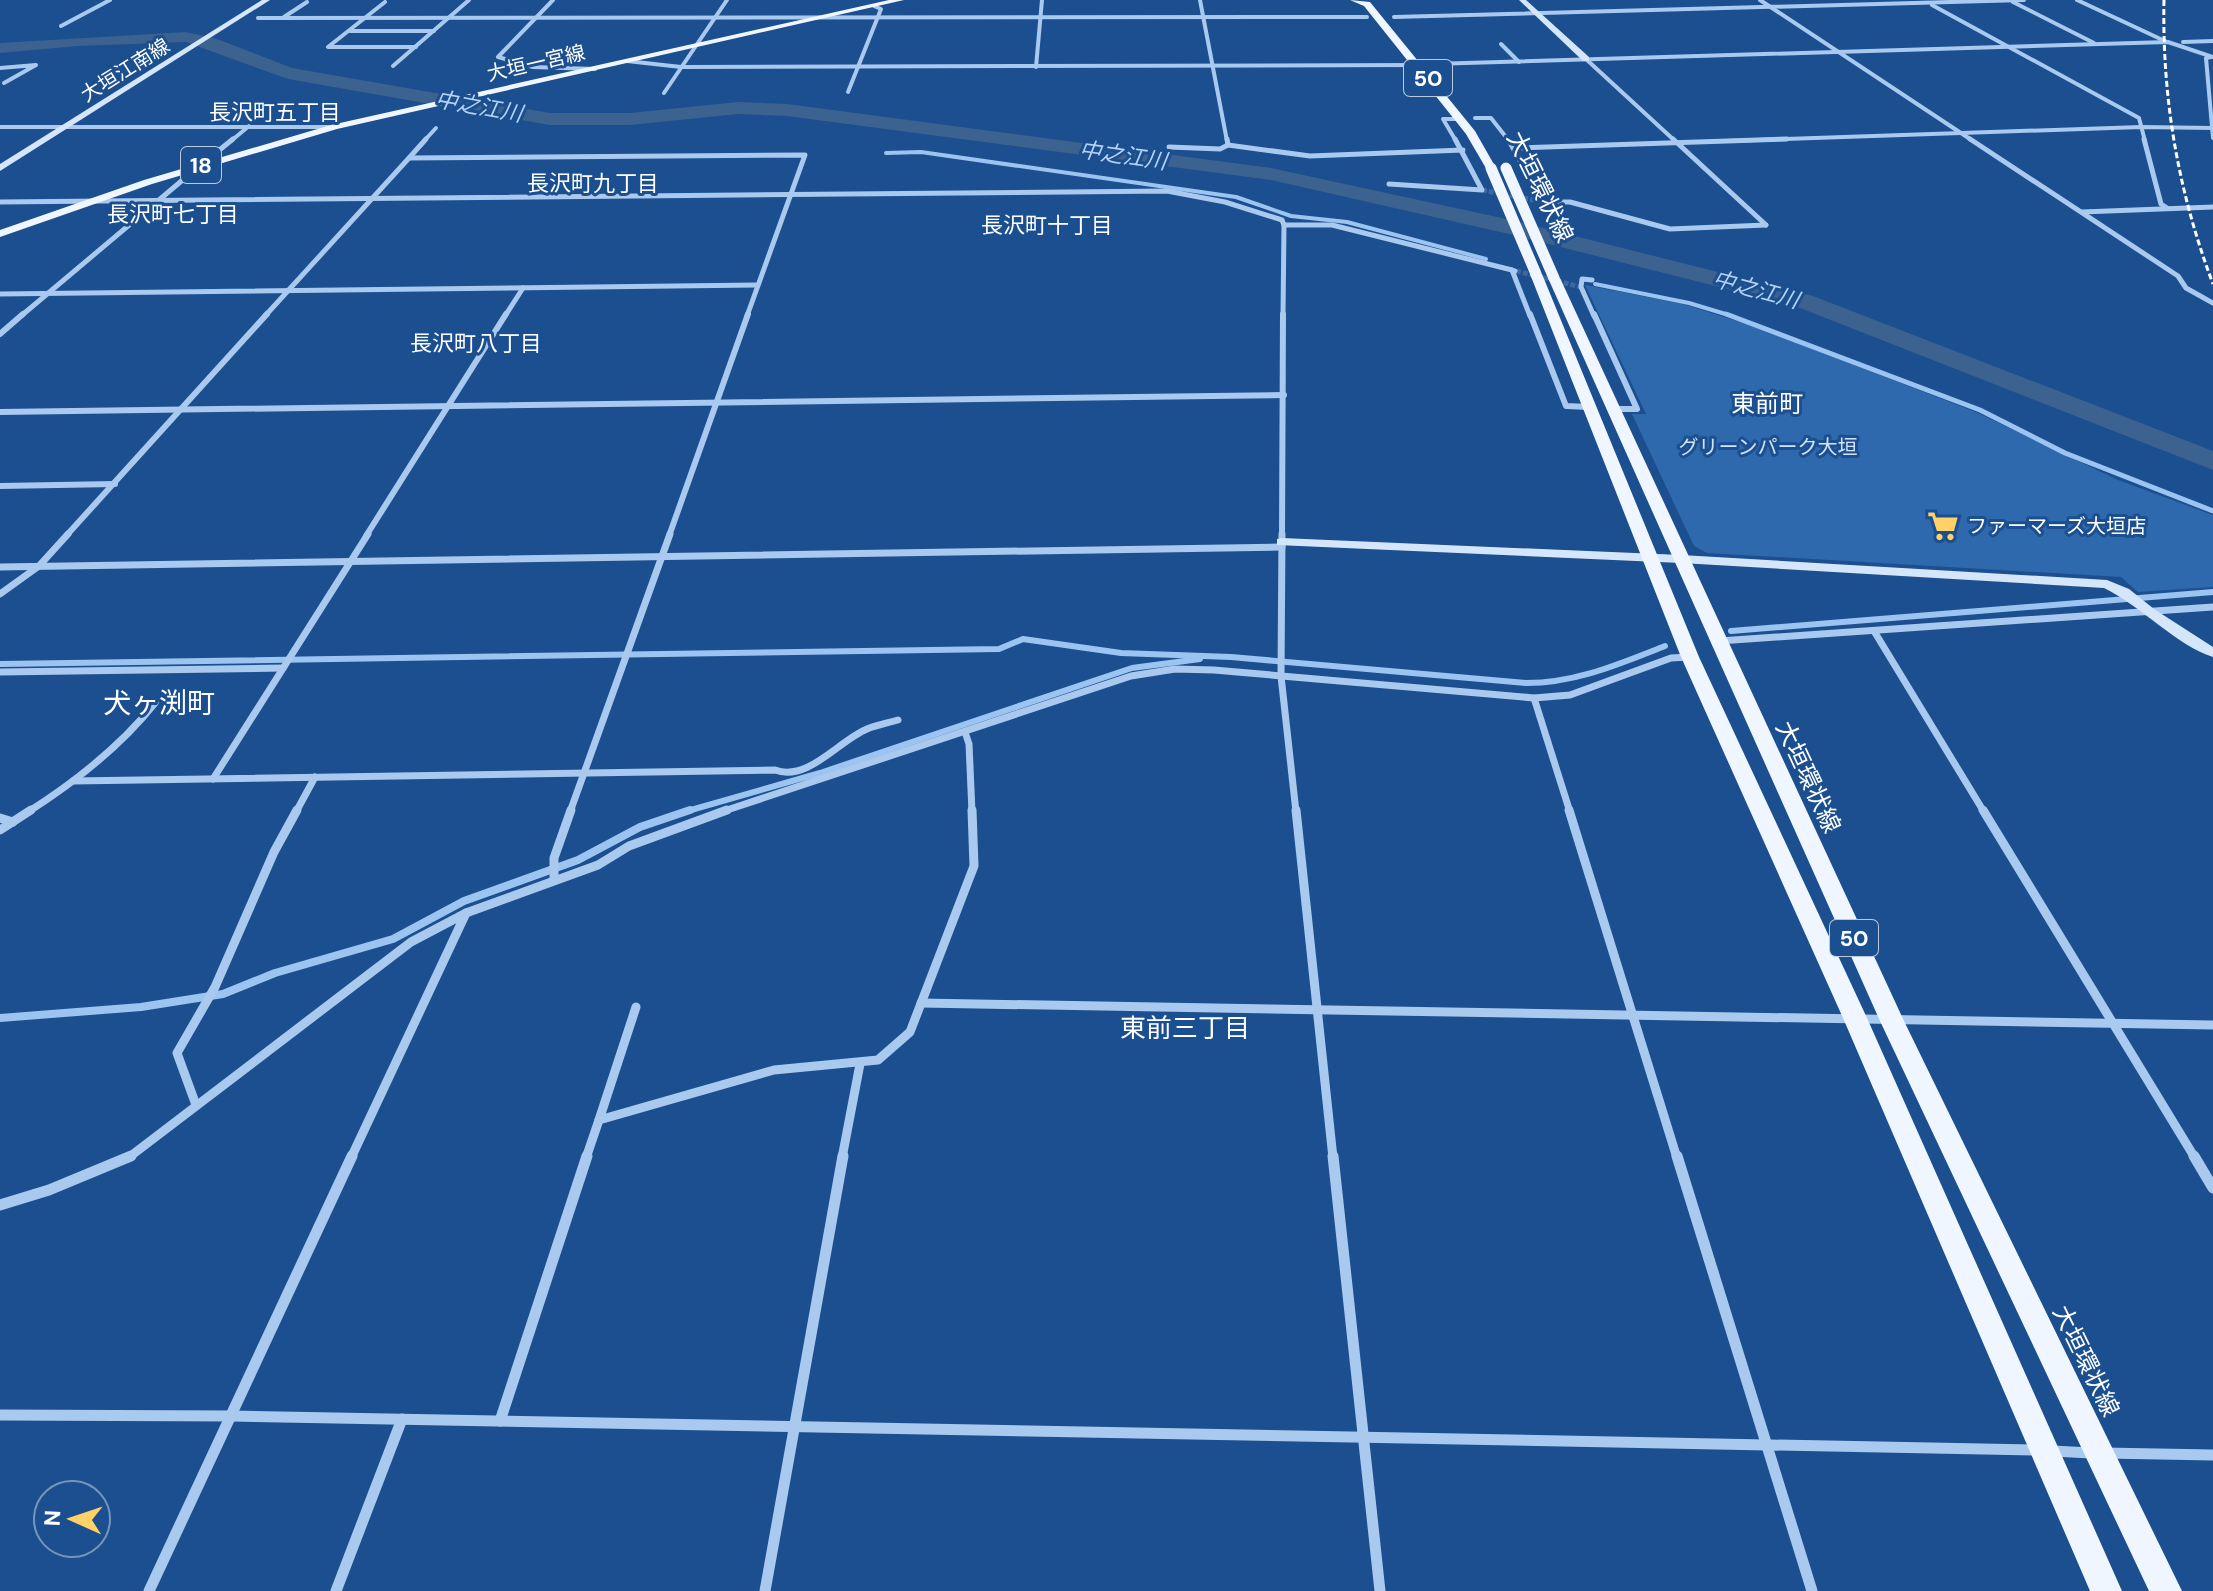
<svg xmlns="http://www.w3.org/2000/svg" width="2213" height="1591" viewBox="0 0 2213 1591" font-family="'DM Sans','Noto Sans JP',sans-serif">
  <rect width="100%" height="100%" fill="#1b4f8f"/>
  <polygon fill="#2e69ad" points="1585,285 1683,304 1762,329 1978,413 2118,480 2213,515 2213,587 2138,592 2121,577 1707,553 1694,546 1632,414 1646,414"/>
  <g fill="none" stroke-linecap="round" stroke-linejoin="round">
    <g stroke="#9cc4f0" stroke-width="4">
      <polyline points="886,153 921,152 1236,197 1291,216 1347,222 1486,259"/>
      <polyline points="1595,284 1689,303 1732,316"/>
    </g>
    <polyline stroke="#9cc4f0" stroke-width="5" points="1726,314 1980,410 2065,453 2213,511"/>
    <g stroke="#9cc4f0" stroke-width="6">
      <polyline points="1731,631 2213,592"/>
      <path d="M0 664 999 649 1023 639 1121 653 1231 657 1526 683C1576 683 1619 664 1665 646"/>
      <polyline points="684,812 820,773 1132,668 1200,659"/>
    </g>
    <polyline stroke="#9cc4f0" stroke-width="8" points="0,1018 141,1007 223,994 275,973 393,939 464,901 578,860 640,827 690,810"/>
    <polygon fill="#3c6290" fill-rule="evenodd" points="186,32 217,39 292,68 550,113 630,113 738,102 787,104 1271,168 1511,220 1813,296 2213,451 2213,470 1795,306 1509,234 1271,180 787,116 738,114 630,125 550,125 288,79 186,42 78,46 0,53 0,43"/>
    <g stroke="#3d69a0" stroke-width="5" stroke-dasharray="5 2" stroke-linecap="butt">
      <polyline points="1482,190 1543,202"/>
      <polyline points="1516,271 1581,287"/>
    </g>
    <g stroke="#a9c9ee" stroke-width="4">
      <polyline points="553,0 498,57 533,67 595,69"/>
      <polyline points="1200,0 1227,141"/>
      <polyline points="1760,0 1973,141"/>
      <polyline points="2077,0 2167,42"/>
      <polyline points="385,2 328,47 416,47"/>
      <polyline points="2013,2 2094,43"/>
      <polyline points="1932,5 2139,118 2145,141"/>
      <polyline points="284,17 307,2"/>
      <polyline points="1394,17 2024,0"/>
      <polyline points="258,18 1367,17"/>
      <polyline points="61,26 110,0"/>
      <polyline points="350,31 434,31"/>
      <polyline points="2183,42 2213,41"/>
      <polyline points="1501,44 1519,62"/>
      <polyline points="2211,57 2206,58 2213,138"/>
      <polyline points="1587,60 1675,141"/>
      <polyline points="627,61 681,67 1418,65"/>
      <polyline points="1431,64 2168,42 2213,57"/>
      <polyline points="393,66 469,0"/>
      <polyline points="1036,67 1042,0"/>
      <polyline points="0,68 36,65 4,83"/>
      <polyline points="848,92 881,9 874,6"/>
      <polyline points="664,93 727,0"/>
      <polyline points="1475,118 1491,118 1509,141"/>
      <polyline points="0,127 335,127"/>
      <polyline points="231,141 249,126"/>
      <polyline points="424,141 436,128"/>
      <polyline points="1456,141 1443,119 1460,119"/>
      <polyline points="1727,141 2141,127 2213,128"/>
    </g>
    <g stroke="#a9c9ee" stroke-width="5">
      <polyline points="1227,139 1228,145"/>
      <polyline points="1508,139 1543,202 1570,202 1670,229 1766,225"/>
      <polyline points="1673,139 1766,225"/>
      <polyline points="1970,139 2178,276 2186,288 2213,303"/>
      <polyline points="2144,139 2161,204 2167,208"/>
      <polyline points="1169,147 1220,149 1228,145 1310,156 1463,150"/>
      <polyline points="1515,148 1787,139"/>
      <polyline points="409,158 426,139"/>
      <polyline points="219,160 212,156 233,139"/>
      <polyline points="1389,184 1482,190 1455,139"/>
      <polyline points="0,202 1167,191 1225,202 1282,220 1284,225"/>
      <polyline points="2082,212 2213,207"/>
      <polyline points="1515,271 1512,270 1530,316"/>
      <polyline points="1592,280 1582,279 1581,287 1594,316"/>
      <polyline points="0,294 757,285"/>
      <polyline points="21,316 191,173 185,170"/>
      <polyline points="265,316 409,158 805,155 747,316"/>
      <polyline points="505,316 523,288"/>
      <polyline points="1283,316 1284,225 1332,225 1512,270"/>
    </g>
    <g stroke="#a9c9ee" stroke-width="6">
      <polyline points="1530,314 1566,406 1589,407"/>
      <polyline points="1594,314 1637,409 1612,409"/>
      <polyline points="0,334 23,314"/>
      <polyline points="0,412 1284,395"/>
      <polyline points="0,486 115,484"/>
      <polyline points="66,536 267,314"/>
      <polyline points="366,536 506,314"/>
      <polyline points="669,536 748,314"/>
      <polyline points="1282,536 1283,314"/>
    </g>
    <g stroke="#a9c9ee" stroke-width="7">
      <polyline points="1282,534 1281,676 1296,812"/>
      <polyline points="0,567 1282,547"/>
      <polyline points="0,594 39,566 68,534"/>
      <polyline points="1874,631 1984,812"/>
      <polyline points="1719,641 2213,607"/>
      <polyline points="0,672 283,668"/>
      <polyline points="1534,698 1570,812"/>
      <polyline points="965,732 969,744 972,812"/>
      <polyline points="213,779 368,534"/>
      <path d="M73 781 775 770C808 782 838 741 867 729 877 725 888 723 898 720"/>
      <path d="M28 812C75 782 120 747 155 703"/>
      <polyline points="296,812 315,777"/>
      <polyline points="570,812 670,534"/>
      <polyline points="721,812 1131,676 1175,669 1214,670 1534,698 1570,695 1671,658 1689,657"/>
    </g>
    <g stroke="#a9c9ee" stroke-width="9">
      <polyline points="1296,810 1333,1158"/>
      <polyline points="1569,810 1677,1158"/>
      <polyline points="1983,810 2195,1158"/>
      <polyline points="0,818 13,822"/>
      <polyline points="0,830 31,810"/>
      <polyline points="554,880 554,858 571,810"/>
      <polyline points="921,1003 2213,1025"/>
      <polyline points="196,1105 177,1053 215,987 274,852 297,810"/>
      <polyline points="599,1120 636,1007"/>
      <polyline points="128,1158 411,942 466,913 598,865 629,846 727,810"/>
      <polyline points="351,1158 466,913"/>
      <polyline points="586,1158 599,1120 774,1070 878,1060 910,1032 974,866 972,810"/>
      <polyline points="842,1158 860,1064"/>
    </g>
    <g stroke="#a9c9ee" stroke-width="11">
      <polyline points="1333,1156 1380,1591"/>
      <polyline points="1677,1156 1812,1591"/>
      <polyline points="2194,1156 2213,1188"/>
      <polyline points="0,1205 49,1190 131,1156"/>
      <polyline points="0,1415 231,1416 2039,1450"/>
      <polyline points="500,1421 587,1156"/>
      <polyline points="2052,1451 2091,1453"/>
      <polyline points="2104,1453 2213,1455"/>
      <polyline points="149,1591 352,1156"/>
      <polyline points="336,1591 402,1419"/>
      <polyline points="765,1591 843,1156"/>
    </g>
    <g fill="#d6e6fa" fill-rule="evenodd">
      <polygon points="262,0 270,0 0,171 0,164"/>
      <polygon points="1519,0 1526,0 1589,57 1589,61 1583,61"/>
      <path d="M1282 538 1681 555 2107 580 2129 589 2154 609 2213 647V657C2177 646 2140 605 2104 588L1681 563 1277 545V539Z"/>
    </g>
    <g fill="#f0f6ff" fill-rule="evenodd">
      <polygon points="889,0 904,0 337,129 152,184 0,237 0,230 144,180 331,125"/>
      <polygon points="1350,0 1370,2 1475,131 1496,168 1495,170 1487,170 1466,134 1364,6"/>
      <polygon points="1532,271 1542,274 1699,657 1867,1018 2122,1591 2090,1591 1843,1018 1681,657 1530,274"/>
      <polygon points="1554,274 1560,278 1904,1021 2182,1591 2149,1591 1880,1021 1548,278"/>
    </g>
    <path stroke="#fff" stroke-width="3" stroke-dasharray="6 3" stroke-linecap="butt" d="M2164 0C2162 99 2178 191 2213 284"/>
    <g stroke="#f0f6ff" stroke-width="11">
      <polyline points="1491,168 1536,274"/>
      <polyline points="1506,168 1554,278"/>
    </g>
  </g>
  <defs>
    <symbol id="supermarket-bare" viewBox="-9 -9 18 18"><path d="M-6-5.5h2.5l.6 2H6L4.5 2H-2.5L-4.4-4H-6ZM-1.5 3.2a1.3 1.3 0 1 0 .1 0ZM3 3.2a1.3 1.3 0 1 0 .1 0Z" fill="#ffd166" stroke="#1b4f8f" stroke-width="2.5" paint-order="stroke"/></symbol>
  </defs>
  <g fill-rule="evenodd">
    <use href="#supermarket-bare" x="1921" y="504" width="44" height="44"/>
  </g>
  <g text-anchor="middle" stroke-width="6" stroke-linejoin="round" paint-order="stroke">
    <g font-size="20" fill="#fff" stroke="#1b4f8f">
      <text transform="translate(536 63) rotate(-13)" y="7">大垣一宮線</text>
      <text transform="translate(125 70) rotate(-32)" y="7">大垣江南線</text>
    </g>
    <g font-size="20" fill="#cfe3fa" stroke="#1b4f8f">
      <text x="1768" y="454">グリーンパーク大垣</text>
    </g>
    <g font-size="20" fill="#fff" stroke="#1b4f8f" text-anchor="start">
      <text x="1967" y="533">ファーマーズ大垣店</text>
    </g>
    <g fill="#1b4f8f" stroke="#bbcadd" stroke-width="2">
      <rect x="1404" y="60" width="48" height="36" rx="6"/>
      <rect x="181" y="147" width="40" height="36" rx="6"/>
      <rect x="1830" y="920" width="48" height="36" rx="6"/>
    </g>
    <g font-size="22" font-weight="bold" fill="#fff">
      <text x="1428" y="86">50</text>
      <text x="201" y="173">18</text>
      <text x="1854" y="946">50</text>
    </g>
    <g font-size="22" font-style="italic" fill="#b5d3f5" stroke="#1b4f8f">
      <text transform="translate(479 106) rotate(10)" y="8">中之江川</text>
      <text transform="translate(1123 155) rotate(8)" y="8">中之江川</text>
      <text transform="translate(1756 289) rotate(15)" y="8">中之江川</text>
    </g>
    <g font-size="22" fill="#fff" stroke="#1b4f8f">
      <text x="275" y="120">長沢町五丁目</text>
      <text x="593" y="191">長沢町九丁目</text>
      <text x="173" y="222">長沢町七丁目</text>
      <text x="1047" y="233">長沢町十丁目</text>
      <text x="476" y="351">長沢町八丁目</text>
    </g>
    <g font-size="24" fill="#fff" stroke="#1b4f8f">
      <text transform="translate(1540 187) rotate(64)" y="8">大垣環状線</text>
      <text transform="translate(1808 777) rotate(65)" y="8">大垣環状線</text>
      <text transform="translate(2086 1361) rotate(64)" y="8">大垣環状線</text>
    </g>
    <g font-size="24" fill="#fff" stroke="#1b4f8f">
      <text x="1767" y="412">東前町</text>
    </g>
    <g font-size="26" fill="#fff" stroke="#1b4f8f">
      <text x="1185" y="1037">東前三丁目</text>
    </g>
    <g font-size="28" fill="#fff" stroke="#1b4f8f">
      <text x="159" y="713">犬ヶ渕町</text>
    </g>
  </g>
  <g transform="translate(72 1519) rotate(273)"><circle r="38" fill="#1b4f8f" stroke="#7695bc" stroke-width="2"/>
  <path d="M0-6L14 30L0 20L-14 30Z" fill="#ffd166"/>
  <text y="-12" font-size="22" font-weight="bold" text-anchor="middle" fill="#ffffff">N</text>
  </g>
</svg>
